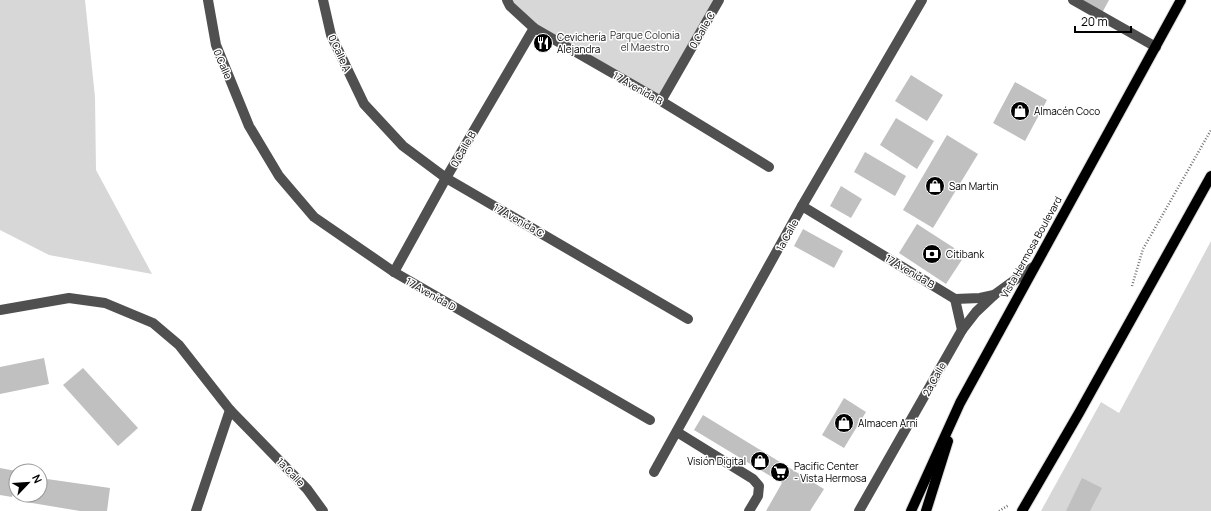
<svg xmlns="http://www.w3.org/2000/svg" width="1211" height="511" viewBox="0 0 1211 511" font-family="Manrope,sans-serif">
  <rect width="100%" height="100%" fill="#fff"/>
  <g fill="#d7d7d7">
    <polygon points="0,0 85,0 95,97 96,170 152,274 49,255 0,230"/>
    <polygon points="511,0 715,0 660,97 536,25"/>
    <polygon points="1211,241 1211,511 1041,511 1101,402 1119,413"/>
  </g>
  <g fill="#c0c0c0">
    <polygon points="1081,0 1109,0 1102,13"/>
    <polygon points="911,75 943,95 927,121 895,101"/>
    <polygon points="1015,82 1047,100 1025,141 993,123"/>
    <polygon points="896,118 934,141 917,169 880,145"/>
    <polygon points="947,135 978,154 933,228 903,210"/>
    <polygon points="865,152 906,176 895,196 854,172"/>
    <polygon points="841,186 862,199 851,218 830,206"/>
    <polygon points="917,224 965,255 946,284 899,253"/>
    <polygon points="803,229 843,251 834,268 794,246"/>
    <polygon points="44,358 49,384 0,394 0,367"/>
    <polygon points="83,368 138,428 118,446 63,385"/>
    <polygon points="844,398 866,412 844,448 822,435"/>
    <polygon points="703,415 824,489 810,511 766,511 782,483 694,430"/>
    <polygon points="0,468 16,471 12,497 0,495"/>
    <polygon points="40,478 110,488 107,511 80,511 26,502 27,495 40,495"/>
    <polygon points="1082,478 1102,488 1090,511 1066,511"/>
  </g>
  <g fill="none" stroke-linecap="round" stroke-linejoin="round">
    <defs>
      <g id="major">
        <polyline points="911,511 960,403 1181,0"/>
        <polyline points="926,511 948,441"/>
        <polyline points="1022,511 1079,413 1211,176"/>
      </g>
    </defs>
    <use href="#major" stroke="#dbdbdb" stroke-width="12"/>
    <g stroke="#727272" stroke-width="2.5" stroke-dasharray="1 2" stroke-linecap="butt">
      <polyline points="1132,286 1143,249 1211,130"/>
      <polyline points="999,511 1009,505"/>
    </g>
    <g stroke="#505050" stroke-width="10">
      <polyline points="208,0 216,45 249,126 279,176 314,217 394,272 650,420"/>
      <polyline points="323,0 331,35 364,104 403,146 446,178 688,319"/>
      <polyline points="507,0 510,6 534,28 661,101 769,167"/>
      <polyline points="1073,0 1156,47"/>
      <polyline points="661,101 719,0"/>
      <polyline points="802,206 955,299 980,298 994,295"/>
      <polyline points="394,272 446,178 534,28"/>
      <polyline points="955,299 962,330"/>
      <polyline points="0,310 69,298 105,303 153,323 179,345 230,410 307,489 323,511"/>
      <polyline points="677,432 753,479 759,486 758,496 749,511"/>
      <polyline points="654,472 802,206 922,0"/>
      <polyline points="196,511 230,410"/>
      <polyline points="859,511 962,330 976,312 994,295 1033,267"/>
    </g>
    <use href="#major" stroke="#000" stroke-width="10"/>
  </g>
  <defs>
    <symbol id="restaurant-disc" viewBox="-11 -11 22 22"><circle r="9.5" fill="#000" stroke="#fff"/><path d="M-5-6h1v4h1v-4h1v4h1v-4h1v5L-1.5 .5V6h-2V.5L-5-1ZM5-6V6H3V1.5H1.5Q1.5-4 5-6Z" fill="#fff"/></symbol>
    <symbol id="shop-disc" viewBox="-11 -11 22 22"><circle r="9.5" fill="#000" stroke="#fff"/><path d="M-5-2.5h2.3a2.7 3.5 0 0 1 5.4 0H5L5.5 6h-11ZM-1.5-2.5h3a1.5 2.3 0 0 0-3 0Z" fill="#fff"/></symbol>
    <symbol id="bank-disc" viewBox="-11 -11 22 22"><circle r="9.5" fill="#000" stroke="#fff"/><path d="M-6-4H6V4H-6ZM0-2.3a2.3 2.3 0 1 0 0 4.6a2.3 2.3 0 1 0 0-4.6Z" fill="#fff"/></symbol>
    <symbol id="supermarket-disc" viewBox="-11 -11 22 22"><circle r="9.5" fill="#000" stroke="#fff"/><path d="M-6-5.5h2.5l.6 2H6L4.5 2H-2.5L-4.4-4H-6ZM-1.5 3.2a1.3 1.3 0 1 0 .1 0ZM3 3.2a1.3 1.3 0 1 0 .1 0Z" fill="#fff"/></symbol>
  </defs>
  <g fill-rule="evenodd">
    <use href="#restaurant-disc" x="532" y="32" width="22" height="22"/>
    <use href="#shop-disc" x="1009" y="100" width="22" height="22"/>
    <use href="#shop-disc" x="924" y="175" width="22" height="22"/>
    <use href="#bank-disc" x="921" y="243" width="22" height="22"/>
    <use href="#shop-disc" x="833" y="412" width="22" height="22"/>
    <use href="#shop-disc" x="749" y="450" width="22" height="22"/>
    <use href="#supermarket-disc" x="769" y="461" width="22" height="22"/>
  </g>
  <g text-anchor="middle" stroke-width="3" stroke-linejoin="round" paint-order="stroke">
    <g font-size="10" fill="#000" stroke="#fff">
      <text transform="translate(702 30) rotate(-60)" y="4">0 Calle C</text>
      <text transform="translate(340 53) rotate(65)" y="4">0 Calle A</text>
      <text transform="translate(223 64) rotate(67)" y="4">0 Calle</text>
      <text transform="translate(638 88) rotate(30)" y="4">17 Avenida B</text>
      <text transform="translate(463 149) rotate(-60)" y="4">0 Calle B</text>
      <text transform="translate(519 220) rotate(30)" y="4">17 Avenida C</text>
      <text transform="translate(787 235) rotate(-61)" y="4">1a Calle</text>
      <text transform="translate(1031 247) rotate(-61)" y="4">Vista Hermosa Boulevard</text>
      <text transform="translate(910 271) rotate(31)" y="4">17 Avenida B</text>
      <text transform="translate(431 294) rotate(30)" y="4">17 Avenida D</text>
      <text transform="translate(934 379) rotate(-61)" y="4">2a Calle</text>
      <text transform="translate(291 472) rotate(46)" y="4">1a Calle</text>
    </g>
    <g font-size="10" fill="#2e2e2e" stroke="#fff">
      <text x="645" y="39">Parque Colonia<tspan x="645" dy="12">el Maestro</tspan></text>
    </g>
    <g font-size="10" fill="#000" stroke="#fff" text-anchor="start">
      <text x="557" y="41">Cevichería<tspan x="557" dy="12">Alejandra</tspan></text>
      <text x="1034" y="115">Almacén Coco</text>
      <text x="949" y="190">San Martin</text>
      <text x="946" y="258">Citibank</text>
      <text x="858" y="427">Almacen Arni</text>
      <text x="746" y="465" text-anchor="end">Visión Digital</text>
      <text x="794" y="470">Pacific Center<tspan x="794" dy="12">- Vista Hermosa</tspan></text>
    </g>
  </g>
  <g transform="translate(28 483) rotate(65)"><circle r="19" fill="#ffffff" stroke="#999999"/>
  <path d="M0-3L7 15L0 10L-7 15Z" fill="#000000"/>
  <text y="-6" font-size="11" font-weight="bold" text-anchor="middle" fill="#000000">N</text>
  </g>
  <path d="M1075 26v6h56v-6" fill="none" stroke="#000000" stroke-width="2"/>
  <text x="1081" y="26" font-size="12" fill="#000000" stroke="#ffffff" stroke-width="3" paint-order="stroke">20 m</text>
</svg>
